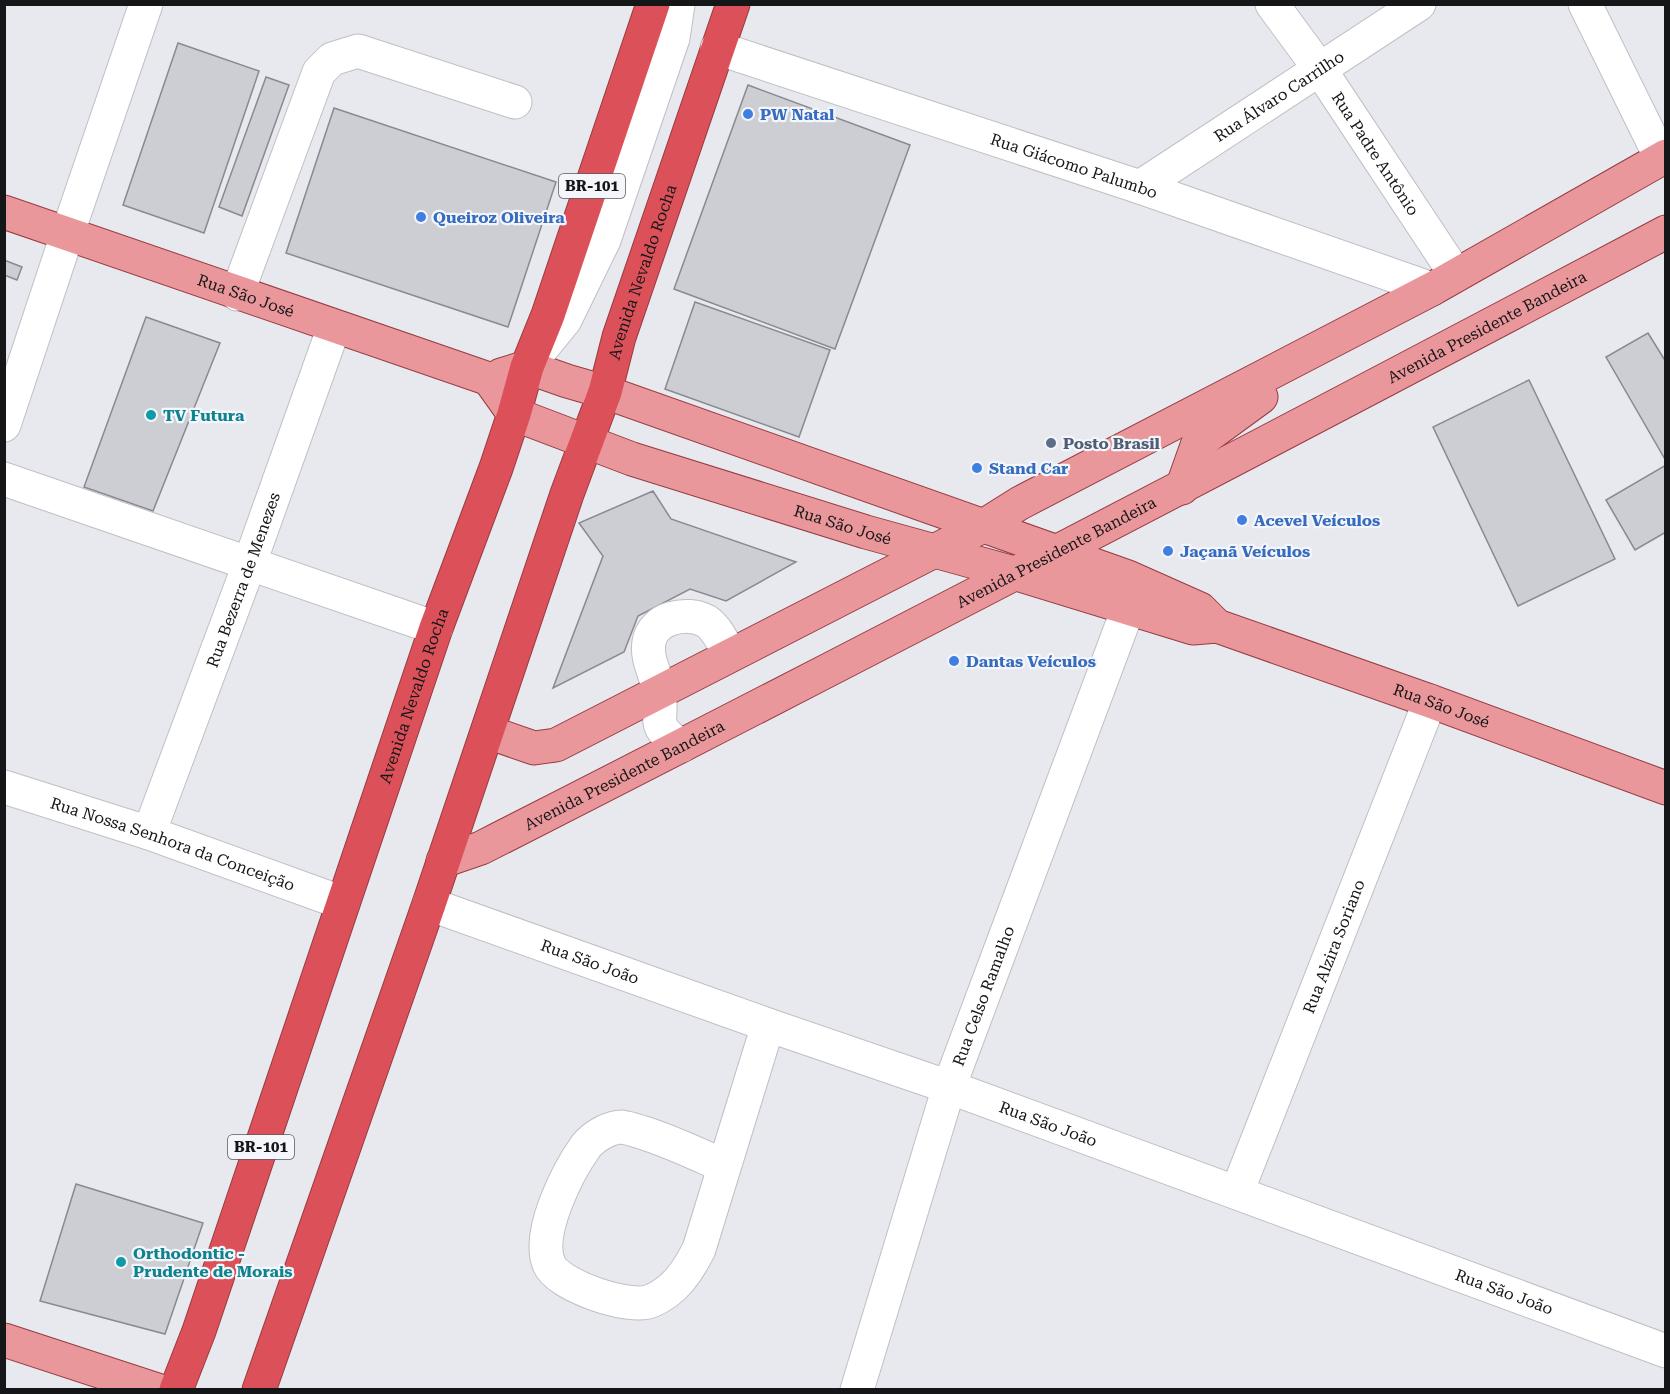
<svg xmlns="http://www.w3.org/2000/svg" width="1670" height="1394" viewBox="0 0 1670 1394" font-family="'Roboto Serif',serif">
  <rect width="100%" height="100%" fill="#e8e9ef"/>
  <g fill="#cdced4" stroke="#89898f" stroke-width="1.5">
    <polygon points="178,43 259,71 204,233 123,205"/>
    <polygon points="266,77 289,85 242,216 219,207"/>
    <polygon points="748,85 910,145 835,349 674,289"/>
    <polygon points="334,108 556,182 508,327 286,253"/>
    <polygon points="4,260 22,267 17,280 4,275"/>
    <polygon points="695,302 830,350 799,437 665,389"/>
    <polygon points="146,317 220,343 153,511 84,487"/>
    <polygon points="1648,333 1666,362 1666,461 1606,357"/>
    <polygon points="1529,380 1615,559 1518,606 1433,427"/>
    <polygon points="1666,465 1666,532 1635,550 1606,500"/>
    <polygon points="653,491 671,519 796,562 726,601 690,589 638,616 624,652 553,688 603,556 579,523"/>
    <polygon points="76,1184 203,1223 165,1334 40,1301"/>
  </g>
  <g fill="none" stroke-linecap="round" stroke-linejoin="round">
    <defs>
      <g id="minor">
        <path id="s1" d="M1272 4 1319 68 1456 275"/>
        <polyline points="1585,4 1661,158"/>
        <path id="s2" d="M717 48 1140 187 1432 289"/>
        <path id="s3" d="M1140 187 1419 4"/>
        <polyline points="237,294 319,72 332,59 358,51 515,102"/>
        <polyline points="534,358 565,320 604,240 673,38 678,4"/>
        <polyline points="4,425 67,235 146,4"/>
        <polyline points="4,479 436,628"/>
        <path d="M681 746C649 723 664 723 659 691 656 673 646 660 649 642 653 617 687 611 706 621 717 628 724 644 730 655"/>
        <path id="s4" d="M4 787 149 833 343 903"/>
        <path id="s5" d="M149 833 249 565 334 327"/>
        <path id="s6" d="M429 904 768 1025 949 1087 1666 1351"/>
        <path d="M724 1166C697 1154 672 1142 644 1133 637 1131 629 1128 622 1127 610 1127 594 1136 586 1146 568 1171 536 1233 549 1264 558 1286 630 1310 651 1301 675 1291 688 1271 699 1249L768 1025"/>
        <path id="s7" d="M1237 1192 1430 701"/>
        <path id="s8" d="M857 1390 949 1087 1128 609"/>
      </g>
      <g id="major">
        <path id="s9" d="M4 212 489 379 514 414 632 459 866 532 1014 573 1193 628 1217 626"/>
        <path id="s10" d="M501 375 527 367 567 381 605 392 1128 577 1200 609 1217 626 1430 701 1666 788"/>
        <polyline points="1182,488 1198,443 1261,397"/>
        <polyline points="488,732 534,748 556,745 985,525 1020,503 1432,289 1666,156"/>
        <path id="s11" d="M443 861 481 848C878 646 1273 440 1666 232"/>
        <polyline points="4,1340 157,1390"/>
      </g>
      <g id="highway">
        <path id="s12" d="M176 1390 199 1331 436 628 496 468 514 414 527 367 548 315 653 4"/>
        <path id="s13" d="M259 1390 429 904 567 494 605 392 619 337 733 4"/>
      </g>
    </defs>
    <use href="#minor" stroke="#bfbfc5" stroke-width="35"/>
    <use href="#major" stroke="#963c42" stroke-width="35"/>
    <use href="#highway" stroke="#963c42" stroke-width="35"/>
    <use href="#minor" stroke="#fff" stroke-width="33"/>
    <use href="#major" stroke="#ea979b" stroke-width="33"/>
    <use href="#highway" stroke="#dc5159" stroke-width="33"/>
  </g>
  <g fill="#3f7fe0" stroke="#f5f6fc" stroke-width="2">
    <circle cx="748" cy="114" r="6"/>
    <circle cx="421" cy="217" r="6"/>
    <circle cx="977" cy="468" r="6"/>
    <circle cx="1242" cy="520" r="6"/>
    <circle cx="1168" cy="551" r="6"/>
    <circle cx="954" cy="661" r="6"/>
  </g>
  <g fill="#0f9aa8" stroke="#f5f6fc" stroke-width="2">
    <circle cx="151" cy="415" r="6"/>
    <circle cx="121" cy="1262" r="6"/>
  </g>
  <circle fill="#5c6f8a" stroke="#f5f6fc" stroke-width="2" cx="1051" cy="443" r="6"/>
  <g text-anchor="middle" stroke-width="4.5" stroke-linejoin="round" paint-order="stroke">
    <g fill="#f5f6fc" stroke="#58595c" stroke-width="1.5">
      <rect x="559" y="174" width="66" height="24" rx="4.5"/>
      <rect x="228" y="1135" width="66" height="24" rx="4.5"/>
    </g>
    <g font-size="15" font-weight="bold" fill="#151618">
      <text x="592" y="191">BR-101</text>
      <text x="261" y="1152">BR-101</text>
    </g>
    <g font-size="16" fill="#151618" stroke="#f5f6fc">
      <text dy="6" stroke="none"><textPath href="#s3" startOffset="166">Rua Álvaro Carrilho</textPath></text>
      <text dy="6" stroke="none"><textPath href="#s1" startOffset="182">Rua Padre Antônio</textPath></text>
      <text dy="6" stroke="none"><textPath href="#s2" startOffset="376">Rua Giácomo Palumbo</textPath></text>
      <text dy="6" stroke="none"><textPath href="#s13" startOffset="1182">Avenida Nevaldo Rocha</textPath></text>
      <text dy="6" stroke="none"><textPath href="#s9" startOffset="256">Rua São José</textPath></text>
      <text dy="6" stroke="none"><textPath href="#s11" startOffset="1173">Avenida Presidente Bandeira</textPath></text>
      <text dy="6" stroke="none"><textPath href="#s9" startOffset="903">Rua São José</textPath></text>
      <text dy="6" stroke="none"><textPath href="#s11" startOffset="687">Avenida Presidente Bandeira</textPath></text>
      <text dy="6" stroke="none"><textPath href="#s5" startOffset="270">Rua Bezerra de Menezes</textPath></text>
      <text dy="6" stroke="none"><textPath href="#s12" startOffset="734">Avenida Nevaldo Rocha</textPath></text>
      <text dy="6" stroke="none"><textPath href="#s10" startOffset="1005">Rua São José</textPath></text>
      <text dy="6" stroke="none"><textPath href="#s11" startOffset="201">Avenida Presidente Bandeira</textPath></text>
      <text dy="6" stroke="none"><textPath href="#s4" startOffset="178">Rua Nossa Senhora da Conceição</textPath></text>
      <text dy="6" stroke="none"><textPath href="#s7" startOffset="264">Rua Alzira Soriano</textPath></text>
      <text dy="6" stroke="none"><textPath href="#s6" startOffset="171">Rua São João</textPath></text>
      <text dy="6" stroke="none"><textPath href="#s8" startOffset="414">Rua Celso Ramalho</textPath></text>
      <text dy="6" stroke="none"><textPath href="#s6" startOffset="657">Rua São João</textPath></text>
      <text dy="6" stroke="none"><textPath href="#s6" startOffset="1143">Rua São João</textPath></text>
    </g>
    <g font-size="16" font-weight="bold" fill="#366cbe" stroke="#f5f6fc" text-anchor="start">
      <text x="760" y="120">PW Natal</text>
      <text x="433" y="223">Queiroz Oliveira</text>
      <text x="989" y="474">Stand Car</text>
      <text x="1254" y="526">Acevel Veículos</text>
      <text x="1180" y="557">Jaçanã Veículos</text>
      <text x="966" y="667">Dantas Veículos</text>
    </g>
    <g font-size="16" font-weight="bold" fill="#0d838f" stroke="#f5f6fc" text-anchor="start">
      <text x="163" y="421">TV Futura</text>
      <text x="133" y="1259">Orthodontic -<tspan x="133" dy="18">Prudente de Morais</tspan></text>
    </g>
    <g font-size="16" font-weight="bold" fill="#4e5e75" stroke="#f5f6fc" text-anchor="start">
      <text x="1063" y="449">Posto Brasil</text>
    </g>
  </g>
  <rect width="1670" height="1394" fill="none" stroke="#151618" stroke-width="12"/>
</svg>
